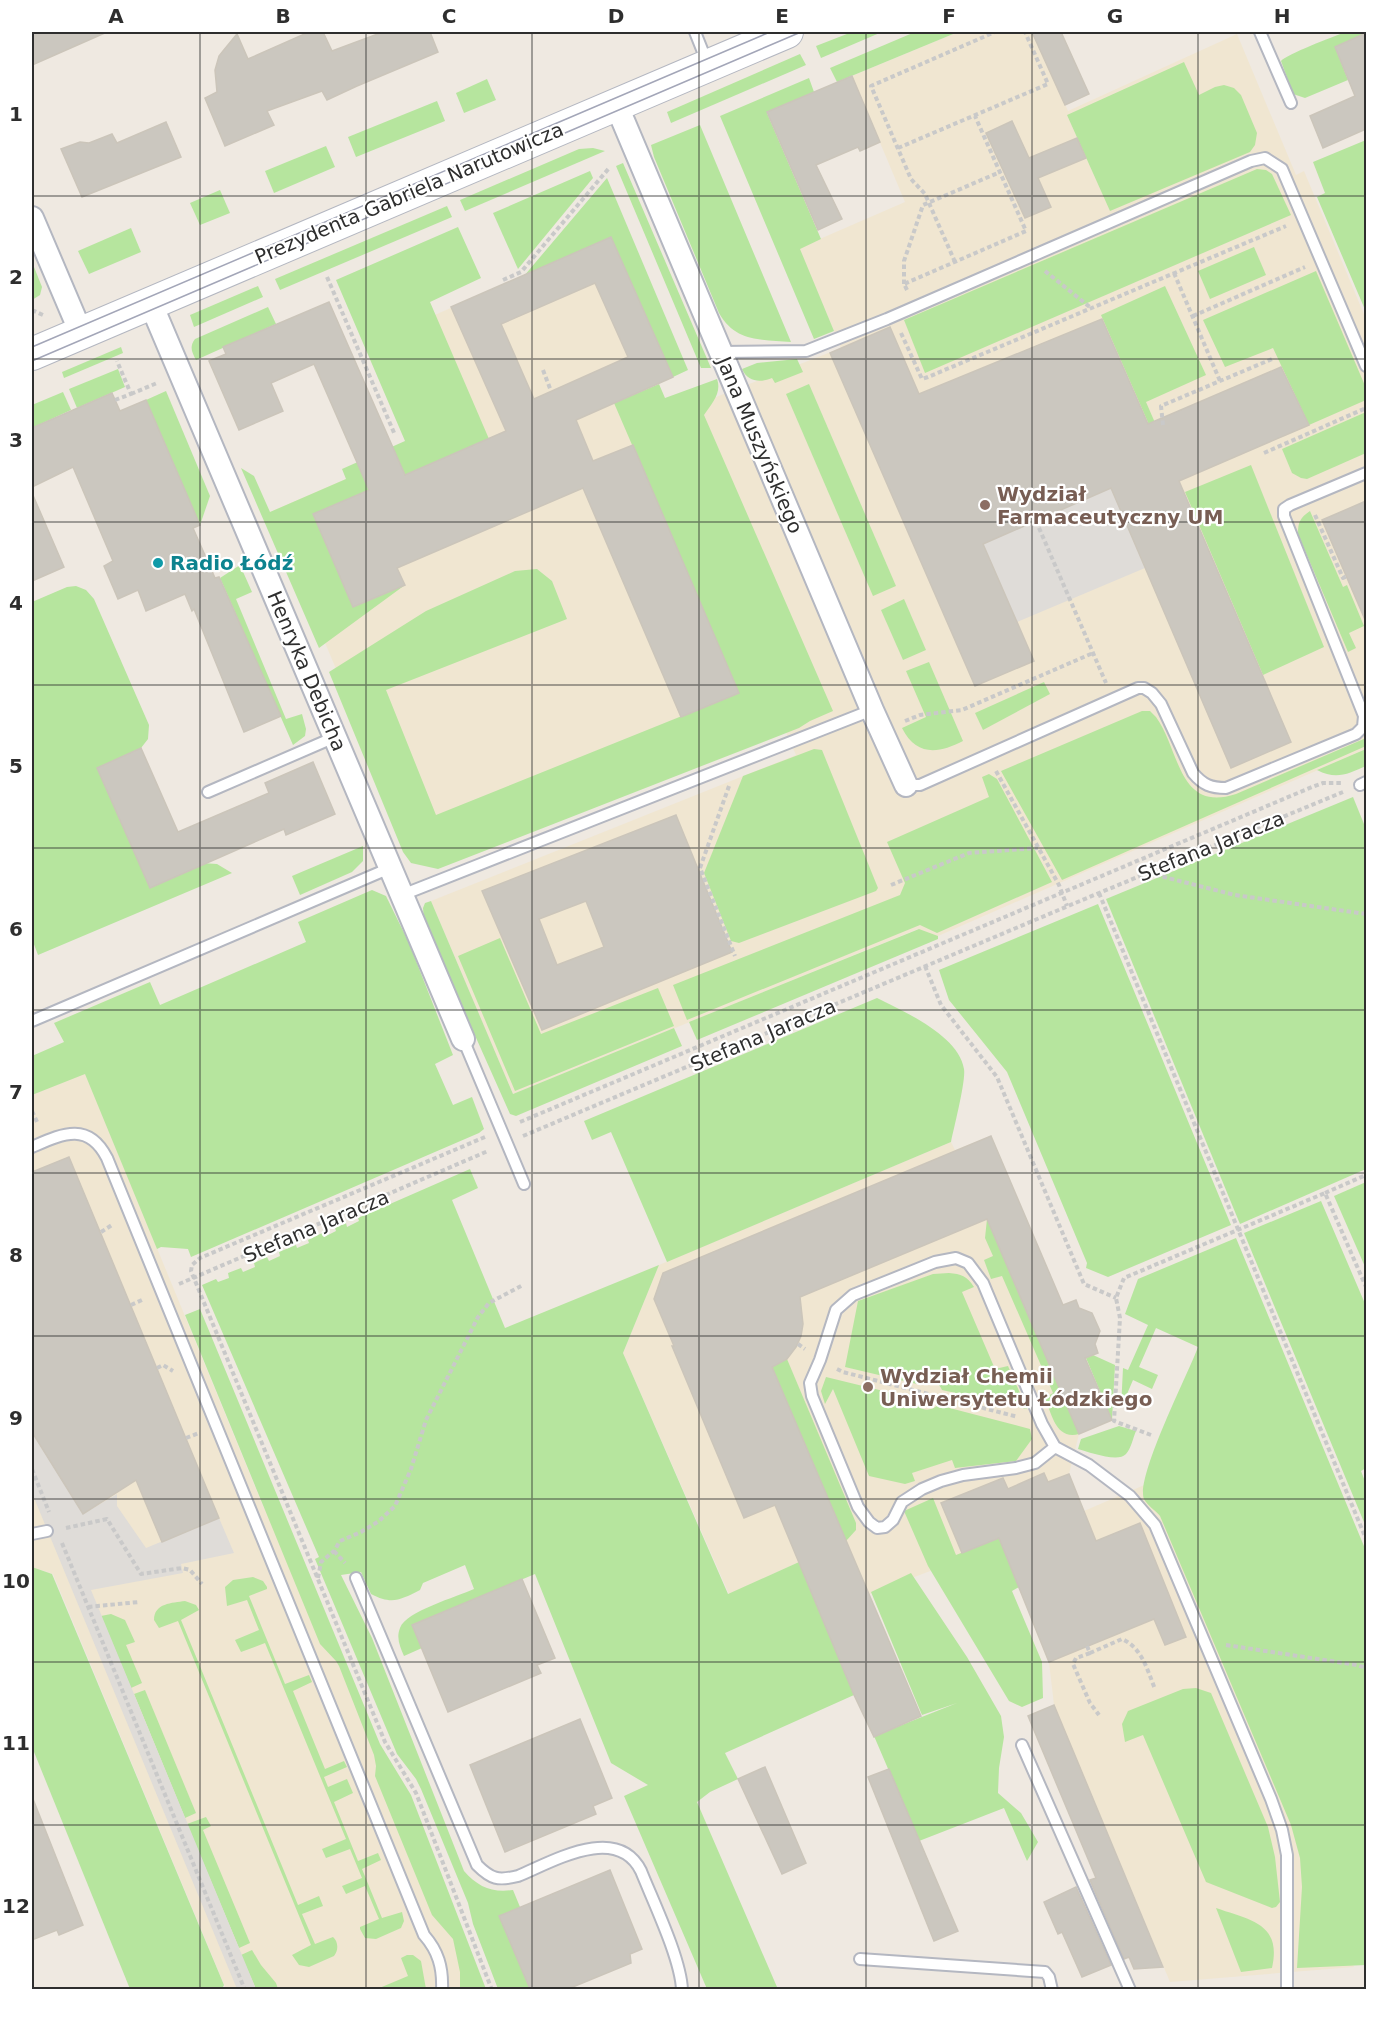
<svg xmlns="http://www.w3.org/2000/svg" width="1398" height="2021" viewBox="0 0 1398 2021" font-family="'DejaVu Sans',sans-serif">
  <rect width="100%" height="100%" fill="#efe9e1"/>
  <g fill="#f0e6d1">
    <polygon points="958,32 1032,32 1068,111 1237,34 1296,175 1304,171 1366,319 1366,749 938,936 918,929 513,1094 431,901 796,755 771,698 411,847 270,512 412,450 367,345 611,237 673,377 651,386 665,417 841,348 799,248 905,202 852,76"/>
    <polygon points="85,1073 263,1506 338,1655 475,1989 226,1989 53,1574 32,1567 32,1095"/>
    <polygon points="991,1136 1112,1420 1079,1434 1069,1474 1084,1511 1149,1483 1354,1967 1170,1982 1054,1705 1049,1662 1001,1544 820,1613 799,1562 729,1594 623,1353 659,1265 951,1142 955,1150"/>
  </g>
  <g fill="#b6e59e">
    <polygon points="852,32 882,32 821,58 816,46"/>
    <polygon points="915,32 958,32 837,82 830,68"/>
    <path d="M1345 32H1366V33L1335 47 1348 80 1305 98 1293 94 1281 61C1287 54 1333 37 1345 32Z"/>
    <polygon points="800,54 806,65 671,123 667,112"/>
    <polygon points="1184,62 1199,95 1215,87 1224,85 1234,88 1241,95 1257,133 1255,145 1250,152 1110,211 1067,115"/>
    <polygon points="809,78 814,92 767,113 821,239 800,249 834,331 814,339 720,116"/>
    <polygon points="487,79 496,100 464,113 456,93"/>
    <polygon points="437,101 445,121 356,157 348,137"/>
    <path d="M700 125 791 342C761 339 736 343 719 313L654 157 651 145Z"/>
    <polygon points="1366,140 1366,312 1317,197 1325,193 1313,162"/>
    <polygon points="326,146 335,167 274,193 265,171"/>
    <polygon points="593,148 605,151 465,211 460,200 579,149"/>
    <polygon points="623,163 626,170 711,368 701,368 616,166"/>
    <polygon points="1257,169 1266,170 1272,174 1291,215 925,373 904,320"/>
    <polygon points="590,171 593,178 518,269 493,213"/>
    <polygon points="607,178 688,370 673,377 611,237 524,276"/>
    <polygon points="220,190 230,213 200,225 190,203"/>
    <polygon points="447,206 452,217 280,290 275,279"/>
    <polygon points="458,227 481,278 430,302 489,439 314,514 353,607 405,585 319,648 241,468 254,476 270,512 346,479 342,469 405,441 336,280"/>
    <polygon points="131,228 141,252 89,274 78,251"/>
    <polygon points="1254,247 1266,275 1210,299 1198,271"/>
    <polygon points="32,262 42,287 40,295 32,300"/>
    <polygon points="1316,271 1366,388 1366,400 1309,425 1273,348 1225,367 1203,320"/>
    <polygon points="258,286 263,297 194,327 190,315"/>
    <polygon points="1165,286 1206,375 1146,402 1156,425 1150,427 1101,315"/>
    <path d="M268 307 276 324 196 360C192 352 189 347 195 339Z"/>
    <polygon points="121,347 123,353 64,378 62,372"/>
    <path d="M797 359 803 372 775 383 772 378C760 383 748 382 742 369L757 363Z"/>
    <polygon points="118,369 125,387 77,408 69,389"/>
    <path d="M717 379C722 393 712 403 704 415L833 711 810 721 799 728 438 869 411 863 403 852 329 672 426 611 515 571 537 569 552 581 567 619 386 690 436 815 739 693 614 403 659 384 665 398Z"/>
    <polygon points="809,384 896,586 873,596 786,394"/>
    <polygon points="166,391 210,496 200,525 146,400"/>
    <polygon points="63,392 71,410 32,428 32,405"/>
    <polygon points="1366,412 1366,453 1307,479 1301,478 1292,473 1282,449"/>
    <polygon points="1251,465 1324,647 1263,675 1185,492"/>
    <path d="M1310 511 1343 587 1347 585 1364 626 1349 633 1356 648 1348 652 1298 534C1298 522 1300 518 1310 511Z"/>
    <polygon points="240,565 252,592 236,599 286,719 302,714 306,729 305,736 293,745 220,578"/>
    <polygon points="76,586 86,590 94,599 149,725 148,739 141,748 97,768 150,887 202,863 217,864 232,873 38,955 32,939 32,602 67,587"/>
    <polygon points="904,599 926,650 903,660 881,610"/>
    <path d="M929 662 963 741C938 754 916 756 902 728L926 717 906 671Z"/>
    <polygon points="1044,682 1050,694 983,730 975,713"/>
    <path d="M1142 711H1150L1156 717C1180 750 1178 813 1236 794L1366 738V746L1062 880 1001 771Z"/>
    <polygon points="814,749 822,750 878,888 876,891 739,943 731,941 704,873 743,776"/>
    <path d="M1366 749V766C1348 774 1336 780 1317 770Z"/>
    <polygon points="989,774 997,779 1052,882 937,933 920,925 687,1020 673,985 900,895 905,883 887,842 989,797 982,777"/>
    <polygon points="1353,797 1366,829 1366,1169 1240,1224 1106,899"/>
    <polygon points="363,846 363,861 352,872 300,895 292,876"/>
    <polygon points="372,890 386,896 409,943 453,1055 435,1064 453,1105 472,1097 484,1129 479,1133 191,1257 188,1249 161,1247 157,1249 85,1074 32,1095 32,1056 64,1042 54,1023 150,982 160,1005 306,942 298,922"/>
    <polygon points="431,901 513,1094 674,1028 682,1046 516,1116 510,1114 424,921 423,908 425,903"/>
    <polygon points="1098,904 1231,1225 1108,1277 1086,1268 1087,1263 1007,1072 949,1000 939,970"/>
    <polygon points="919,929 938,936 938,939 697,1040 689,1022"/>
    <polygon points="500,938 541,1034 658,988 674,1026 515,1091 458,956"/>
    <path d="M877 998C905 1012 959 1036 964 1069 966 1081 954 1127 951 1142L667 1262 611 1132 592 1140 584 1121Z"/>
    <path d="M470 1169 478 1188 452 1200 505 1328 659 1265 623 1353 728 1594 799 1562 854 1695 725 1753 738 1779 710 1792 697 1802 777 1987 756 1990 707 1989 624 1796 648 1785 611 1763 535 1574 412 1625 422 1648 404 1656C400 1647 396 1638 400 1628 406 1611 457 1597 474 1589L465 1565 423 1583 420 1590C400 1600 392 1605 371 1594L361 1572 341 1575 372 1638 464 1871C478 1887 492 1893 513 1890L520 1907 500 1916 530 1989H498L473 1924 468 1903 421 1789 416 1779 397 1754 315 1559 319 1557 202 1285 216 1279 218 1282 229 1278 228 1273 241 1268 243 1272 255 1267 254 1263 267 1257 269 1261 280 1256 279 1252 296 1245 297 1248 309 1243 308 1240 322 1233 324 1237 336 1231 335 1228 346 1223 347 1227 359 1221 358 1218Z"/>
    <polygon points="1366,1182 1366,1269 1334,1196"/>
    <polygon points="1321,1201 1366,1306 1366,1468 1361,1471 1366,1484 1366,1527 1244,1233"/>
    <path d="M987 1219 1079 1434C1056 1440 1052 1415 1045 1398L1053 1393 1002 1276 991 1279 984 1260 993 1256 985 1238Z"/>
    <path d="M1236 1238 1366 1551V1965L1297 1968 1302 1887 1300 1858 1291 1825 1160 1516C1156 1511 1147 1505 1144 1499 1135 1478 1189 1372 1198 1347L1156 1328 1139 1367 1158 1375 1152 1389 1133 1380 1121 1408 1123 1368 1128 1370 1148 1325 1125 1314 1138 1279Z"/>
    <path d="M949 1273C961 1274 967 1276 974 1287L962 1292 995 1369 1008 1366 1027 1409 942 1390C937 1379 927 1376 917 1384L845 1367 858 1301 933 1274Z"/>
    <polygon points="200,1309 380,1744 411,1795 486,1989 460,1989 460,1972 453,1939 432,1915 375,1776 376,1766 374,1755 339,1666 336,1661 320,1644 185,1315"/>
    <polygon points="1093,1355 1115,1365 1112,1420 1086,1358"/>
    <polygon points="787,1359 856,1523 856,1530 846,1541 772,1367"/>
    <path d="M826 1377 912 1398C917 1409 928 1414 938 1405L1030 1429 1032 1439 1016 1461 955 1468 952 1460 912 1473 915 1481 905 1484 869 1476 833 1389 825 1404 821 1391Z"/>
    <path d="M1119 1426 1136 1431C1133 1438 1131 1449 1126 1454 1118 1463 1089 1452 1078 1449L1081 1439Z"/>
    <polygon points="933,1498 956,1555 999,1538 1019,1587 1012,1591 1042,1662 1043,1698 1022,1707 1009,1701 928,1566 904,1511"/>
    <polygon points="32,1567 52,1574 224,1985 222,1989 130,1989 32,1747"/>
    <polygon points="911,1573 967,1657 1001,1716 1004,1737 999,1768 998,1793 1021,1813 1038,1842 1027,1861 1004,1808 919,1841 874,1736 957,1703 922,1715 871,1592"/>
    <polygon points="253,1577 263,1581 267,1587 267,1589 249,1596 285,1684 309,1675 312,1682 293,1691 325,1769 344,1761 347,1767 324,1777 328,1787 347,1779 353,1793 334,1802 358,1861 378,1853 381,1860 362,1869 382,1918 402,1912 404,1921 401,1928 376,1939 365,1938 360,1929 360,1927 379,1919 365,1886 346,1894 342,1886 362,1878 350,1849 326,1858 322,1849 346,1839 265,1643 241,1652 235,1640 259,1630 247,1600 227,1606 225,1587 233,1580"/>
    <path d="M185 1601 196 1605 199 1610 181 1620 298 1905 319 1896 323 1906 302 1914 315 1944 333 1937C338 1941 339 1950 334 1956L309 1967 299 1965 292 1955 311 1945 178 1621 159 1628 154 1620C154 1603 172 1603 185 1601Z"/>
    <polygon points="111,1614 125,1620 135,1642 126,1645 142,1683 131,1688 101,1616"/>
    <polygon points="1196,1688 1211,1693 1268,1827 1275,1857 1280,1902 1276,1907 1272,1908 1206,1882 1143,1735 1125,1742 1122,1724 1128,1711 1183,1689"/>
    <polygon points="145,1690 196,1813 185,1818 134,1694"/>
    <polygon points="206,1817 211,1826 203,1830 250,1943 239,1948 187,1824"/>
    <path d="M1216 1908C1250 1920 1282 1923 1272 1968L1241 1972Z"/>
    <polygon points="252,1950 261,1965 276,1983 278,1989 256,1989 241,1955"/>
    <polygon points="407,1955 413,1955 421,1961 426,1989 377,1989 408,1976 401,1958"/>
  </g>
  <g fill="#dfdcd8">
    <polygon points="1111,488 1145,568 1017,622 983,544"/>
    <polygon points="32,1432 83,1514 117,1494 117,1506 146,1548 219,1518 234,1553 181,1564 183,1573 91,1590 256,1989 237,1989 32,1493"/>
  </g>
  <g fill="#cbc7bf" stroke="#cbc5ba" stroke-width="1.5" fill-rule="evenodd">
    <polygon points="32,32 107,32 32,65"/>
    <polygon points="309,32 323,32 332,51 383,32 430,32 438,52 357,86 327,100 322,91 267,111 274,125 225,146 205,98 217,92 215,70 219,56 223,51 237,34 248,59"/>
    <polygon points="1032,32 1061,32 1089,94 1065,105"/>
    <polygon points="1366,33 1366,129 1323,148 1310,116 1355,96 1335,47"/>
    <polygon points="852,76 880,142 860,151 858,147 816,165 842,219 818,230 767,112"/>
    <polygon points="1012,121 1029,158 1077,138 1086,158 1038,178 1051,207 1025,218 986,133"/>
    <polygon points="166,122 181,157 82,197 61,149 80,142 89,143 112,134 117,143"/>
    <path d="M611 237 673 377 576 420 593 461 633 445 739 693 681 717 583 488 397 568 405 585 353 607 313 514 369 490 314 364 271 383 283 411 239 430 209 361 226 354 223 347 329 302 405 475 506 431 451 307ZM595 283 628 357 534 399 501 324Z"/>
    <polygon points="1102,319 1148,424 1281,367 1309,425 1179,481 1291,742 1231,768 1111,488 983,544 1034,661 975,686 830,353 890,327 919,394"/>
    <polygon points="112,393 120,411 146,400 200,525 193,528 215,578 219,577 281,716 244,732 194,609 192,611 185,594 146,611 138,590 118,599 104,566 113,561 73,467 32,487 32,428"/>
    <polygon points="32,493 64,567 32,581"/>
    <polygon points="1366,501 1366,622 1322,520"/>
    <polygon points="141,748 178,832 269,793 265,783 313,762 335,814 286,835 284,829 150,888 97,768"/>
    <path d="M676 815 732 952 542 1030 482 891ZM586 901 604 947 557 965 539 919Z"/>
    <polygon points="991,1136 1063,1305 1076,1300 1079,1308 1092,1313 1100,1331 1095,1344 1098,1353 1085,1358 1112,1420 1079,1434 987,1219 800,1297 803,1324 801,1336 796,1347 787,1359 772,1367 921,1716 874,1737 854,1695 775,1505 744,1518 672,1346 674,1346 654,1299 663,1273"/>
    <polygon points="69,1157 219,1518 162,1542 136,1480 83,1514 32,1432 32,1172"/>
    <polygon points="1044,1473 1048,1482 1069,1474 1096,1541 1140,1523 1186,1637 1165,1645 1154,1619 1049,1662 999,1538 962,1553 941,1503 1003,1478 1008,1489"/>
    <polygon points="522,1579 555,1658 537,1665 541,1673 448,1712 412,1625"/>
    <polygon points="1054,1705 1163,1967 1134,1969 1129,1957 1124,1959 1090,1880 1096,1878 1028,1716"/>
    <polygon points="580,1719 612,1798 593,1806 596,1814 505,1852 470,1765"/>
    <polygon points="765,1767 806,1863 782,1874 738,1779"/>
    <polygon points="889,1769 958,1931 934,1941 868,1777"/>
    <polygon points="33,1799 83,1925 59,1935 57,1930 32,1940"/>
    <polygon points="610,1870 642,1949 630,1954 631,1963 568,1989 530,1989 499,1916"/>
    <polygon points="1076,1887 1111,1965 1082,1977 1062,1932 1058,1934 1044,1902"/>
  </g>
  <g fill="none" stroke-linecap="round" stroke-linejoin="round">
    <defs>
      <g id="lane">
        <polyline points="695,32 707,62"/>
        <polyline points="1260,32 1291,103"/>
        <polyline points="721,352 806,351 887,319 1251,161 1265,158 1282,169 1366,366"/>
        <path d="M906 785H920L1138 688H1144L1152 693 1161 704 1193 773C1203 785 1211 788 1226 788L1356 734 1363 727 1364 716 1284 516V509L1290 505 1366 473"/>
        <polyline points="1360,785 1366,782"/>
        <polyline points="208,792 335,737"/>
        <polyline points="402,895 872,710"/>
        <polyline points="32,1021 390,868"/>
        <polyline points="463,1039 524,1184"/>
        <path d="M32 1147C62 1134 88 1121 107 1158L424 1935C438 1951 443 1967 442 1990"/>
        <polyline points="1055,1447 1035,1463 1016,1468 963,1475 941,1481 922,1489 902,1502 893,1520 885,1527 877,1528 869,1522 858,1507 812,1396 810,1383 820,1360 836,1310 853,1295 935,1262 956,1258 968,1263 983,1283 1042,1424 1055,1447 1089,1465 1130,1496 1155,1525 1271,1799 1282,1830 1287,1855 1287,1990"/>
        <polyline points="32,1534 47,1531"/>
        <path d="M356 1578 477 1865C491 1879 498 1881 518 1876 552 1862 617 1823 641 1871 653 1901 681 1959 682 1990"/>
        <polyline points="1022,1745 1130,1990"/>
        <polyline points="860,1959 1045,1972 1049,1977 1052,1990"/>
      </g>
      <g id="street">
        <polyline points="616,104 872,710 906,785"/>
        <polyline points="32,218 81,333"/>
        <polyline points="151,304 463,1039"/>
      </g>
      <polyline id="secondary" points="32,354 787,32"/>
    </defs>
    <use href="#lane" stroke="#b4b7c1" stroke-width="14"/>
    <use href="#street" stroke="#b4b7c1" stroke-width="26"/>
    <use href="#secondary" stroke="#b4b7c1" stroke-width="34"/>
    <g stroke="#c9c9c9" stroke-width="4" stroke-dasharray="4.5 3" stroke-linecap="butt">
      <polyline points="898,148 1048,84 1025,32"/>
      <polyline points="955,262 925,194 911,179 871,86 995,32"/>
      <polyline points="1045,271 1091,308"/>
      <polyline points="1174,273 1220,381"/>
      <polyline points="327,277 395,435"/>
      <polyline points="503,280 521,272 610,167"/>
      <polyline points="904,284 904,261 923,205 1000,172"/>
      <polyline points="907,290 904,284 1026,231 975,116"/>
      <polyline points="32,310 45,316"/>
      <polyline points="1193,316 1305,267"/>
      <polyline points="901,333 922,379 928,377 1286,226"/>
      <polyline points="543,370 551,391"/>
      <polyline points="131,394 157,383"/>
      <polyline points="115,400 131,394 117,361"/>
      <polyline points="1163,425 1161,406 1272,359"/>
      <polyline points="1264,453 1366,408"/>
      <polyline points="1315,515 1343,578 1347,576"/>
      <polyline points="1036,521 1106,683"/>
      <polyline points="905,721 920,715 962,710 1093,653"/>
      <polyline points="996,771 1059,885 1067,906"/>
      <polyline points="729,786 700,868 735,956"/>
      <polyline points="1148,873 1235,895 1366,914"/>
      <polyline points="891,885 969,853 1038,848"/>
      <polyline points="1099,893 1366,1539"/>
      <polyline points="925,966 941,1005 997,1077 1084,1284 1116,1298"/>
      <polyline points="32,1111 38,1124"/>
      <polyline points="520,1122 1312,787 1323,783 1343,783"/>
      <polyline points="523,1136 1099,893 1343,792"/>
      <polyline points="485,1137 200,1258 192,1265 191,1271 385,1742 416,1793 492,1990"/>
      <polyline points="1325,1193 1366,1175"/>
      <polyline points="101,1232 112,1225 111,1224"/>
      <polyline points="179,1284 488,1151"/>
      <polyline points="131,1305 144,1299"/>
      <polyline points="798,1344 805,1349"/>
      <polyline points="157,1368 163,1365 173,1371"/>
      <polyline points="837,1369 843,1372 1018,1417"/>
      <polyline points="1151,1435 1114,1421 1120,1318 1116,1298 1124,1278 1325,1193 1366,1287"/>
      <polyline points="186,1438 199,1433"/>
      <polyline points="32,1469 49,1512"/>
      <polyline points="66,1528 107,1519 141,1574 182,1568 190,1570 202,1584"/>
      <polyline points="62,1543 245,1990"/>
      <polyline points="334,1551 345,1563"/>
      <polyline points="318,1578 321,1562 334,1551 340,1541 361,1532 379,1521 395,1506 411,1469 426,1420 478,1317 489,1303 523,1285"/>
      <polyline points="88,1607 139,1602"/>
      <polyline points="1226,1645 1357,1665 1366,1668"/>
      <path d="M1087 1646 1090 1653 1122 1639C1142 1648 1147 1669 1155 1689"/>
      <polyline points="1090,1653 1076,1658 1073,1664 1090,1703 1099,1715"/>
    </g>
    <use href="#lane" stroke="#fff" stroke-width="10"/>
    <use href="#street" stroke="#fff" stroke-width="22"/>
    <use href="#secondary" stroke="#fff" stroke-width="32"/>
    <g stroke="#a3a6b8" stroke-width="1.5">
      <polyline points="32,347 770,32"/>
      <polyline points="32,361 801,32"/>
    </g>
  </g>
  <path fill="none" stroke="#2e2e2e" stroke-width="1.5" stroke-opacity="0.55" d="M200 32V1990M366 32V1990M532 32V1990M699 32V1990M866 32V1990M1032 32V1990M1198 32V1990M32 196H1366M32 359H1366M32 522H1366M32 685H1366M32 848H1366M32 1010H1366M32 1173H1366M32 1336H1366M32 1499H1366M32 1662H1366M32 1825H1366"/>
  <g fill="#8d6e63" stroke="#fff" stroke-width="2">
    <circle cx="985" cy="505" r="6"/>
    <circle cx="868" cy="1387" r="6"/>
  </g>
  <circle fill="#0f9aa8" stroke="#fff" stroke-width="2" cx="158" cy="563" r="6"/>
  <g text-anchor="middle" stroke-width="4.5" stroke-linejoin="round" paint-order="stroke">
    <g font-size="20" fill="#2e2e2e" stroke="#fff">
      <text transform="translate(409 193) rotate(-23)" y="7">Prezydenta Gabriela Narutowicza</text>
      <text transform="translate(760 445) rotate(67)" y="7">Jana Muszyńskiego</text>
      <text transform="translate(307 671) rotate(67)" y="7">Henryka Debicha</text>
      <text transform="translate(1211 846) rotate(-22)" y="7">Stefana Jaracza</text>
      <text transform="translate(763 1035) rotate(-23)" y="7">Stefana Jaracza</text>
      <text transform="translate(316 1226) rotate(-23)" y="7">Stefana Jaracza</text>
    </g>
    <g font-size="20" font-weight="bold" fill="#785e54" stroke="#fff" text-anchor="start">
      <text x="997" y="501">Wydział<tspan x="997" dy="23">Farmaceutyczny UM</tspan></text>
      <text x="880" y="1383">Wydział Chemii<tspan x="880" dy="23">Uniwersytetu Łódzkiego</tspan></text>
    </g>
    <g font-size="20" font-weight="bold" fill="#0d838f" stroke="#fff" text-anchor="start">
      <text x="170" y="570">Radio Łódź</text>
    </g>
  </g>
  <rect width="1398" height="2021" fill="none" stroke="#ffffff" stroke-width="66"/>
  <rect x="33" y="33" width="1332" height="1955" fill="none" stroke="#2e2e2e" stroke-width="2"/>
  <g font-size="20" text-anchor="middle" font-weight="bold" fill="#2e2e2e">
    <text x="116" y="23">A</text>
    <text x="283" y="23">B</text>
    <text x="449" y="23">C</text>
    <text x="616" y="23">D</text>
    <text x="782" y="23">E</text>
    <text x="949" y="23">F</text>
    <text x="1115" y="23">G</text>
    <text x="1282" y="23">H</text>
    <text x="16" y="121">1</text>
    <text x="16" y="284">2</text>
    <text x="16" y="447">3</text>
    <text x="16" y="610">4</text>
    <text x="16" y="773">5</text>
    <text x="16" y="936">6</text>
    <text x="16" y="1099">7</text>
    <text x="16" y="1262">8</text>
    <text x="16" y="1425">9</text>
    <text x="16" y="1588">10</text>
    <text x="16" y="1750">11</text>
    <text x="16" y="1913">12</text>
  </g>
</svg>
